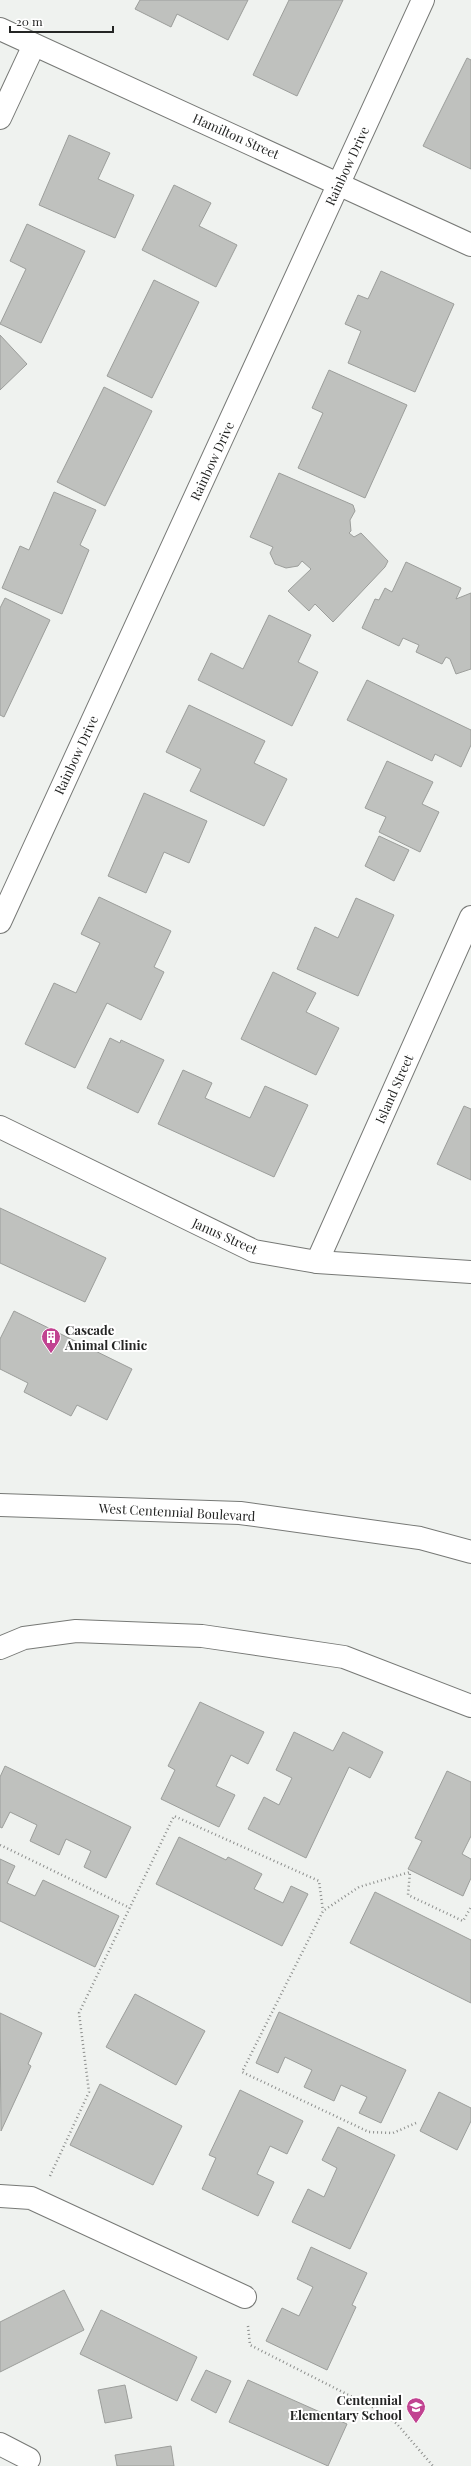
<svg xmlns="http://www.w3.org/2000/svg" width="471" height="2466" viewBox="0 0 471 2466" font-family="'Playfair Display',serif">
  <rect width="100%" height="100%" fill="#eff2ef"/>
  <g fill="#bfc1be" stroke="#9c9e9b">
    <polygon points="140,0 248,0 228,40 177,14 171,27 135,9"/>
    <polygon points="289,0 343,0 297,96 253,75"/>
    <polygon points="467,58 471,60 471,169 423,146"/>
    <polygon points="69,135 110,153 98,179 134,195 115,238 39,205"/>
    <polygon points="174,185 211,203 199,226 237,245 216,287 142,250"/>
    <polygon points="27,224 85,251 41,343 0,324 26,269 10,261"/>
    <polygon points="381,271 454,304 415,392 348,363 361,331 345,324 358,295 368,299"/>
    <polygon points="154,280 199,302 152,398 107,376"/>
    <polygon points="0,335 27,364 0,390"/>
    <polygon points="329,370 407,405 365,498 298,468 323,413 312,408"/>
    <polygon points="104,387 152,411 105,506 57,482"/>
    <polygon points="279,473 353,505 355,511 350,520 351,531 349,533 354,537 361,533 388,561 385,567 333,622 315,604 309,611 288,591 311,569 302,561 298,566 286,568 275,564 270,553 273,547 250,537"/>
    <polygon points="54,492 96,510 80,545 89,550 62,614 2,588 20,546 29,550"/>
    <polygon points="406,562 461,588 456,599 471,593 471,669 456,674 450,659 446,657 442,664 416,652 419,645 403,638 399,646 362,628 375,599 379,600 385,588 392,592"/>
    <polygon points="5,598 50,620 4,717 0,715 0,608"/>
    <polygon points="269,615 311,635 298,662 318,672 292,726 198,680 211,653 243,669"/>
    <polygon points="367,680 471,730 471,745 461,767 435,754 432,761 347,720"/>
    <polygon points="189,705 265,741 254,763 287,779 264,826 190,791 201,769 166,752"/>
    <polygon points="387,761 433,782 422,804 439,812 420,852 379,832 386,817 365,808"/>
    <polygon points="144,793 207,821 189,863 164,852 146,893 108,876"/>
    <polygon points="379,836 409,850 394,881 365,866"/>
    <polygon points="99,897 171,931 154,967 164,972 141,1020 107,1003 75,1068 25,1044 54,983 76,993 100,943 81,934"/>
    <polygon points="356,898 394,915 358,996 297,969 315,927 338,938"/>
    <polygon points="273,972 316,993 306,1012 339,1028 316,1075 241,1039"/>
    <polygon points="110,1038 120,1043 121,1040 164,1060 138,1113 87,1088"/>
    <polygon points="183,1070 212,1083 205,1098 250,1118 265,1086 308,1105 274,1177 158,1124"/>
    <polygon points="464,1106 471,1109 471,1180 437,1164"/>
    <polygon points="0,1208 106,1258 85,1302 0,1263"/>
    <polygon points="14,1311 132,1369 107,1420 77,1405 71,1416 24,1392 28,1383 0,1369 0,1339"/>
    <polygon points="200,1702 264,1732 248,1764 231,1755 216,1786 235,1795 219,1827 161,1799 175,1770 168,1766"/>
    <polygon points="294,1732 333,1751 343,1732 383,1752 370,1778 349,1767 306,1858 248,1829 264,1797 279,1805 292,1778 276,1770"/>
    <polygon points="5,1766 131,1827 106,1878 84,1867 91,1851 66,1839 59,1855 30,1841 37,1825 10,1812 2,1828 0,1827 0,1777"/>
    <polygon points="447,1771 471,1782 471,1836 462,1854 471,1859 471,1878 463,1896 408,1869 422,1841 415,1838"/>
    <polygon points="179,1837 226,1860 228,1857 262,1874 254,1889 283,1903 291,1886 308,1894 282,1946 156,1884"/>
    <polygon points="0,1859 15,1866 7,1883 35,1896 43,1880 119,1916 95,1967 0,1921"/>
    <polygon points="375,1892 471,1940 471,2003 350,1943"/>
    <polygon points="135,1994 205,2031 176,2085 106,2047"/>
    <polygon points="279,2012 406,2070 381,2123 359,2113 367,2097 341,2085 334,2101 304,2087 312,2070 285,2057 278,2073 256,2063"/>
    <polygon points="0,2013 42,2033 28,2064 31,2066 1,2131"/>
    <polygon points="100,2084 182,2126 153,2185 70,2145"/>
    <polygon points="240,2090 303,2121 287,2154 270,2146 257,2174 274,2182 258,2216 202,2189 216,2158 209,2155"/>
    <polygon points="439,2092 471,2108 471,2121 457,2150 420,2131"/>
    <polygon points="338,2127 395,2155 350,2249 292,2222 308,2189 324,2197 337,2168 322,2160"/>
    <polygon points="311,2247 367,2273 352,2305 356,2307 327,2370 266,2341 282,2308 299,2316 313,2287 297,2279"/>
    <polygon points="64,2290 84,2330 0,2372 0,2322"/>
    <polygon points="101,2310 197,2357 177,2401 80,2354"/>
    <polygon points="206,2370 231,2381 216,2413 191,2400"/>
    <polygon points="248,2380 347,2424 328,2466 229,2422"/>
    <polygon points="125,2385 132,2418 105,2423 98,2390"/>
    <polygon points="171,2446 174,2466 117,2466 115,2455"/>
  </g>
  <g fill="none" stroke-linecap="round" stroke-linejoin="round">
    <defs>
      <g id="minor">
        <polyline points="0,29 471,245"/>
        <polyline points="0,118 34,45"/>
        <polyline points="0,922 423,0"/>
        <polyline points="0,1127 254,1251 317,1262 471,1272"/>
        <polyline points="317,1262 471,917"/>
        <polyline points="0,1648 24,1638 76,1631 202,1636 344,1657 471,1706"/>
        <polyline points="0,2196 31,2198 245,2297"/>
        <polyline points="0,2444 29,2459"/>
      </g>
      <polyline id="major" points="0,1505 240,1513 420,1538 471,1552"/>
    </defs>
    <use href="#minor" stroke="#777976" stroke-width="24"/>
    <use href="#major" stroke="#777976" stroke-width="24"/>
    <g stroke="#8c8e8c" stroke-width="2.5" stroke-dasharray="1 3" stroke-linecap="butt">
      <polyline points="0,1845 130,1908"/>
      <polyline points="416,2123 393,2133 369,2132 242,2072 323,1911 359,1887 410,1872 408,1895 463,1921 471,1907"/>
      <polyline points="50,2176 89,2092 79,2013 174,1816 319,1881 323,1911"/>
      <polyline points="248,2326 250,2345 382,2412 397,2424 433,2466"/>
    </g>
    <use href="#minor" stroke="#fff" stroke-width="22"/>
    <use href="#major" stroke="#fff" stroke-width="22"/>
  </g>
  <defs>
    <symbol id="building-pin" viewBox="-11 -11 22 30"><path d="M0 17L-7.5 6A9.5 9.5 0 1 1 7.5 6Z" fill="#c14391" stroke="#fff"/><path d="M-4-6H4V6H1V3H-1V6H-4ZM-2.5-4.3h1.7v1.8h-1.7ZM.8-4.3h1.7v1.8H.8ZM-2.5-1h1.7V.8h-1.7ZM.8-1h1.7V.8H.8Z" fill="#fff"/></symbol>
    <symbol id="school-pin" viewBox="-11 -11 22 30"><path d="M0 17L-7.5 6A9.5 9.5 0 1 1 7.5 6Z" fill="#c14391" stroke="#fff"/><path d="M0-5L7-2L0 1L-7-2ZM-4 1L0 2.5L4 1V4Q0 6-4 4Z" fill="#fff"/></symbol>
  </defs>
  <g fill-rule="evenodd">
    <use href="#building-pin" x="40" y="1326" width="22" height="30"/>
    <use href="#school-pin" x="405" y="2396" width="22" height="30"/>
  </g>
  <g text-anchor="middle" stroke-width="4" stroke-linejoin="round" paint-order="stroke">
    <g font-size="13" fill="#242524" stroke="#fff">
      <text transform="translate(236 136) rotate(24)" y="5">Hamilton Street</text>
      <text transform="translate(347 166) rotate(-65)" y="5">Rainbow Drive</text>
      <text transform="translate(212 461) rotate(-65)" y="5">Rainbow Drive</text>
      <text transform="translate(76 755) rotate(-65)" y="5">Rainbow Drive</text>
      <text transform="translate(394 1089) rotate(-66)" y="5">Island Street</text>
      <text transform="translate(225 1236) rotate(24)" y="5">Janus Street</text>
      <text transform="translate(177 1512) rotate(3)" y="5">West Centennial Boulevard</text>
    </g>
    <g font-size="13" font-weight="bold" fill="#242524" stroke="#fff" text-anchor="start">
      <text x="65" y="1335">Cascade<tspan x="65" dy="15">Animal Clinic</tspan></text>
      <text x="402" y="2405" text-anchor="end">Centennial<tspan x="402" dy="15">Elementary School</tspan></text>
    </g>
  </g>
  <path d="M10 26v6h103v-6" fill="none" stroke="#242524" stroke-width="2"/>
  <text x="16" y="26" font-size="12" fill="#242524" stroke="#ffffff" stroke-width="3" paint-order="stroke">20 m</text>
</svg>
